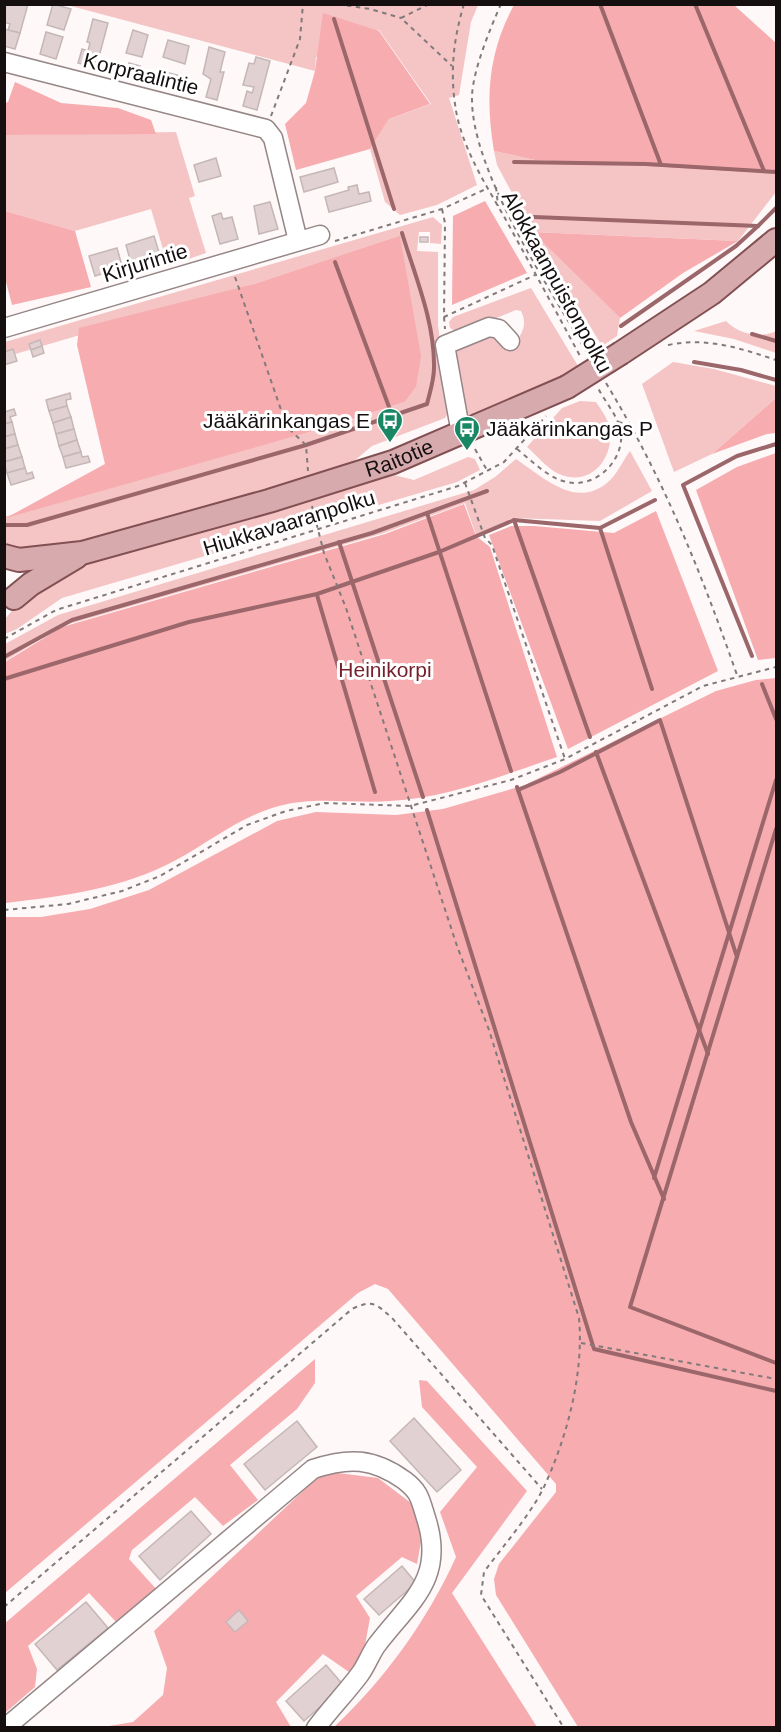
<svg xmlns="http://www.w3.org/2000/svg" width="781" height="1732" viewBox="0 0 781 1732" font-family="Arial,sans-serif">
  <rect width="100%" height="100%" fill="#fef8f8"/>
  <g fill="#f5c4c5">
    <polygon points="67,5 478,5 471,22 459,95 449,98 477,185 437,205 400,215 385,202 370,149 389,119 431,104 379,30 316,57 315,71"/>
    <polygon points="176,132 195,196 189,198 206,253 168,266 151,209 75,231 5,211 4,135"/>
    <polygon points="494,151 535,160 776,174 776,192 738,241 534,232 620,318 617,336 602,346 533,232 497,165"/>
    <polygon points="433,217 442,225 441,244 430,243 430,232 419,232 417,251 438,252 438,326 450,410 445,418 372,446 348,466 60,548 32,552 5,545 4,517 327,427 405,402 416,387 400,237 254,284 5,357 5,342"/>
    <path d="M531 288 578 366 562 376 473 418 463 414 451 355 463 343 492 334 506 350H510C520 336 529 327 521 311L516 310 459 333 450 328 449 322 453 317Z"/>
    <path d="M726 321C738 334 761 339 776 331V353L734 339 694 331Z"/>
    <polygon points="673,362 714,369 776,386 776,398 712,454 674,472 642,384"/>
    <path d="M580 401 596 402C602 411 609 420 610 431 613 461 589 487 559 474 547 469 537 455 527 447L562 408Z"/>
    <path d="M630 451 652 491 600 521 513 518 476 535 465 503 384 533 62 626 5 661V644L58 615 474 490 495 477 516 459C543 477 576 510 608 482 617 475 623 460 630 451Z"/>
    <polygon points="468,457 475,459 480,470 457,482 62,598 17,629 5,634 5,619 20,601 83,563 375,477 394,475 414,480"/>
  </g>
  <g fill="#f7acb0">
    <path d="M514 5H734L776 43V174L535 160 494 151C485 98 488 53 514 5Z"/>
    <polygon points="323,13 379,31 430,104 389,119 370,149 296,170 285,124 306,103 315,71"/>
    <polygon points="15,82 61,103 118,108 151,120 156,134 5,135 5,103 8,102"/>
    <polygon points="485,201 527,273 452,305 453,216"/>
    <polygon points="5,211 75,231 91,287 12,305 5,278"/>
    <polygon points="533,232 738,241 683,273 620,318"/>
    <polygon points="400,236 421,356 416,387 405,402 327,427 6,518 105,464 77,345 79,328 254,284"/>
    <polygon points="776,398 776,433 767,434 712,454"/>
    <polygon points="776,453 776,658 758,660 696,490 737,467"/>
    <path d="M464 504 476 536 490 547 557 757C503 775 447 798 390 801 350 804 311 795 272 808 237 819 208 843 176 860 122 889 64 896 5 903V662L62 627 385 534Z"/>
    <polygon points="656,511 718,671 568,749 489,535 511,526 534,526 614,533"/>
    <polygon points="776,678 776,1727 578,1727 496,1595 494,1579 499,1564 556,1492 556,1484 388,1289 375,1284 358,1293 5,1593 5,917 41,917 90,909 149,890 277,821 316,812 396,815 443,809 525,785 716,691 756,680"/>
    <polygon points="315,1359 315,1383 297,1409 230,1465 258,1500 223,1526 195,1497 132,1550 129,1559 158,1591 117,1623 89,1593 28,1646 37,1669 35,1687 5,1713 4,1624"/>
    <path d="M419 1380 427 1381 527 1491 452 1593 537 1727H334C385 1679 427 1621 456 1557L440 1512 477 1467 422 1407Z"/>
    <polygon points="338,1473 378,1478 411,1503 423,1530 417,1564 402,1557 356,1596 370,1618 363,1656 349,1672 323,1654 276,1702 291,1727 97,1728 133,1722 163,1695 167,1668 154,1631 320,1475"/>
  </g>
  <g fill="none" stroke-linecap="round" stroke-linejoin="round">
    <g stroke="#9b676a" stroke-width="4">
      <polyline points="600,4 661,165"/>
      <polyline points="695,4 764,171"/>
      <polyline points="334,19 394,209"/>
      <polyline points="514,162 646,164 776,172"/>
      <polyline points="534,217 758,226 776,208"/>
      <polyline points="335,262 392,415"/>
      <polyline points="621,326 736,246 758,226"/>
      <polyline points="752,334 776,341"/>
      <polyline points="694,362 741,370 776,380"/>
      <polyline points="427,513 511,771"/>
      <polyline points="514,520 590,737"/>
      <path d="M4 525H27L306 445 427 404C430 392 434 380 434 368 435 322 415 276 402 233"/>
      <polyline points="600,528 652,689"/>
      <polyline points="339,542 423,797"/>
      <polyline points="317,595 375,792"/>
      <polyline points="752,656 683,485 737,456 776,444"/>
      <polyline points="4,657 72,620 372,533 487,491"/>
      <polyline points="4,679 189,622 317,594 439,552 514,520 600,528 655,500"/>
      <polyline points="762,684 776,719"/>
      <polyline points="596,752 708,1054"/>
      <polyline points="517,787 631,1122 664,1199"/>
      <polyline points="518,790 560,772 660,720 737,957"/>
      <polyline points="427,810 594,1349 776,1391"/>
      <polyline points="776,829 630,1307 776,1363"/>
      <polyline points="654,1178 776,780"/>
    </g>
  </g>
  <g fill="#e1d1d2" stroke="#c6b7b7" stroke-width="1.5">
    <polygon points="6,4 28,4 20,33 8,30 10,24 4,22"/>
    <polygon points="53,4 71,9 64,30 47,25"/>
    <polygon points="93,19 108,23 96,68 78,63 82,49 88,51 90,43 87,42"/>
    <polygon points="4,29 20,33 15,49 4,46"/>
    <polygon points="133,30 148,35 142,57 126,53"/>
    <polygon points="46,32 63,37 56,59 40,54"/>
    <polygon points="168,40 189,46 185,64 163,57"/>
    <polygon points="209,47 225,52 220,72 224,72 217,100 206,97 211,79 203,74"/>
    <polygon points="256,57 270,61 257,110 243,106 247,91 252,93 254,87 243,85 249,63 254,64"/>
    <polygon points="129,63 140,66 136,79 125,76"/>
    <polygon points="169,73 181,76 177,89 165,86"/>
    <polygon points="216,158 221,176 199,182 194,165"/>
    <polygon points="334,168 338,182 304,192 300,177"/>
    <polygon points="357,185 359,194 369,192 371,201 329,212 325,197 349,190 348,187"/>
    <polygon points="270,202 278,229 259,234 254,206"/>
    <polygon points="221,213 223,219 232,217 238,239 220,244 212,216"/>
    <polygon points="154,236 162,262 155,264 154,260 132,267 126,245"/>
    <rect x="420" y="237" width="8" height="5"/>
    <polygon points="117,248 124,273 119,274 117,269 95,276 89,256"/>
    <polygon points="40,340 42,346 31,350 29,344"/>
    <polygon points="42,346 44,353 33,357 31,350"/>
    <polygon points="13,349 17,361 4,365 4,352"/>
    <polygon points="70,393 71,399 66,400 67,406 49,411 46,400"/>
    <polygon points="67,406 71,417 53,423 49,411"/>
    <polygon points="14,409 16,415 10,417 12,422 4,424 4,412"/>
    <polygon points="71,417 74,429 56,434 53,423"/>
    <polygon points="12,422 15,434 4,437 4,424"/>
    <polygon points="74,429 77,440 59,446 56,434"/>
    <polygon points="15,434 18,445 4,449 4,437"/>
    <polygon points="77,440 81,452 63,457 59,446"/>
    <polygon points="18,445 22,457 4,462 4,449"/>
    <polygon points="81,452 82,457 88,456 90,462 66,468 63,457"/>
    <polygon points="22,457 25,468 7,473 4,462"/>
    <polygon points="25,468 27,474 32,472 34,478 11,485 7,473"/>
    <polygon points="414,1418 461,1470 437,1492 390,1441"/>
    <polygon points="297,1421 317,1447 265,1490 244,1464"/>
    <polygon points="191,1511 211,1534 160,1580 139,1556"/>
    <polygon points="402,1566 416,1583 379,1615 364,1599"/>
    <polygon points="86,1602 108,1628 57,1670 35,1644"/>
    <polygon points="239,1610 248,1621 235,1632 226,1622"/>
    <polygon points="326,1665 344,1686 304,1721 286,1701"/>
  </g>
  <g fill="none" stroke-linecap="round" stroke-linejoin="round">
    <defs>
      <g id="minor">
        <polyline points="4,62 266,129 273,138 298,241"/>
        <polyline points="4,328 320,235"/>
        <polyline points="461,434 445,345 489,327 499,329 510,341"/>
        <path d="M5 1728 313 1469C349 1457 373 1458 404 1480 420 1492 420 1499 426 1518 446 1580 409 1602 376 1646 370 1655 366 1666 360 1674 346 1693 330 1709 316 1728"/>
      </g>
      <g id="major">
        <polyline points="621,353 712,293 776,240"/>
        <path id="s1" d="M4 556 19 560 82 553 269 501 393 462 567 387"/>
        <polyline points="14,598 31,584 76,557"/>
      </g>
    </defs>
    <use href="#minor" stroke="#958687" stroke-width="21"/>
    <use href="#major" stroke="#825053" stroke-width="26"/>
    <g stroke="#807a7b" stroke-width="2" stroke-dasharray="4.5 4.5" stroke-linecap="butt">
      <polyline points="338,4 370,9 401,18"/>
      <polyline points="429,4 401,18 452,66"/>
      <path d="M464 4C454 37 450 69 455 104 460 145 486 185 506 220 531 266 556 311 580 356"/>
      <path d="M501 4C490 29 473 70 472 96 470 170 550 288 587 353"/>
      <polyline points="271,116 300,39 303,4"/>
      <polyline points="496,187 498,206"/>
      <polyline points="442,209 445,223 444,317 535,275"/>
      <polyline points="335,241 442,209 488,188"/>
      <polyline points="235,277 287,427 306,445 308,471"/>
      <polyline points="444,317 445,329"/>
      <path d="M668 345C706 337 740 348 776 360"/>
      <path d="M606 383C663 477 701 572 737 675"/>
      <polyline points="618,422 630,425"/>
      <polyline points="475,449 488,472"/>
      <path d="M517 449C531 460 546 476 563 481 592 491 624 463 621 433 619 417 605 402 598 388"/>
      <polyline points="465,483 485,538 492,545 565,759"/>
      <path d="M312 506 324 553 346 608 457 946 489 1030 579 1318C584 1374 567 1438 543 1489 528 1518 503 1546 484 1572L481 1595 564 1728"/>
      <polyline points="4,639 56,610 458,486 504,462 546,416"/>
      <polyline points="4,910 68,904 122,891 160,876 247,825 286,811 325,803 410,806 511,780 565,759 703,686 776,667"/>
      <polyline points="581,1343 776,1379"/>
      <path d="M4 1607 352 1309C373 1299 376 1304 392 1318L542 1489"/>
    </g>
    <use href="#minor" stroke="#fff" stroke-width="18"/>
    <use href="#major" stroke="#d7abad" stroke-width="22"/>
    <defs>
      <polyline id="major-bridge" points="567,387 621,353"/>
    </defs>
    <use href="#major-bridge" stroke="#825053" stroke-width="26" stroke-linecap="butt"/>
    <use href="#major-bridge" stroke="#d7abad" stroke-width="22"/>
  </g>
  <defs>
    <symbol id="bus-pin" viewBox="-11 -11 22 30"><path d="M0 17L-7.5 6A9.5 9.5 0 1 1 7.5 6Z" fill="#198664" stroke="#fff"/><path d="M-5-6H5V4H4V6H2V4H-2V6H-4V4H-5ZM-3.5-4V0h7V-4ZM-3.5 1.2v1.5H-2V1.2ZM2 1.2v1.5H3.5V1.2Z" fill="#fff"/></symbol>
  </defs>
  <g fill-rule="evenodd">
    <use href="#bus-pin" x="375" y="406" width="30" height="40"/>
    <use href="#bus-pin" x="452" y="414" width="30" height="40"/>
  </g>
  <g text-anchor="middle" stroke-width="6" stroke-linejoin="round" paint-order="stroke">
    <g font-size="21" fill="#150f10" stroke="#fff">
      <text transform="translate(141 74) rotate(14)" y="7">Korpraalintie</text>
      <text transform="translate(145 263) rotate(-17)" y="7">Kirjurintie</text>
      <text transform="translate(557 282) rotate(61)" y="7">Alokkaanpuistonpolku</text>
      <text dy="7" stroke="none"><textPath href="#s1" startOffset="410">Raitotie</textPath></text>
      <text transform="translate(289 523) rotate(-17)" y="7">Hiukkavaaranpolku</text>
    </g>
    <g font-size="21" fill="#150f10" stroke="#fff" text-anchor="end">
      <text x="370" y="428">Jääkärinkangas E</text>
      <text x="486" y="436" text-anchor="start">Jääkärinkangas P</text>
    </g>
    <g font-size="21" fill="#751f2c" stroke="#fff">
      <text x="385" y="677">Heinikorpi</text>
    </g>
  </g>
  <rect width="781" height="1732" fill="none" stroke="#150f10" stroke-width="12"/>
</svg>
